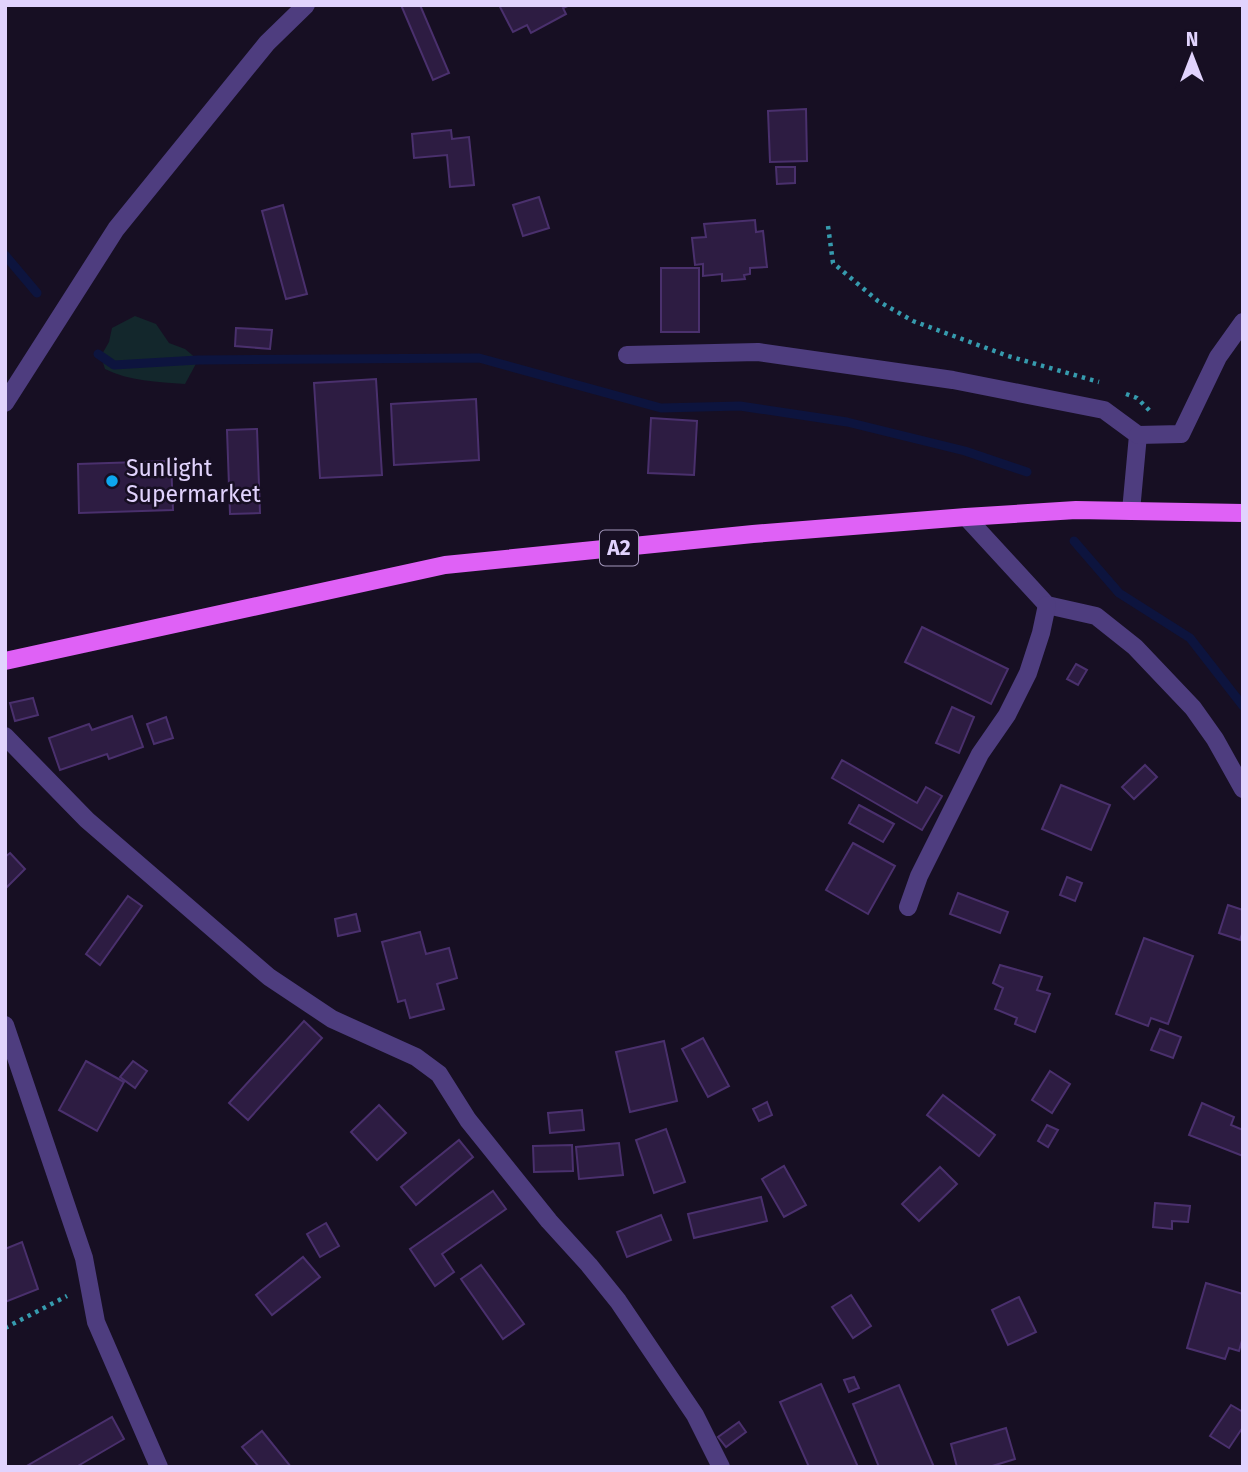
<svg xmlns="http://www.w3.org/2000/svg" width="1248" height="1472" viewBox="0 0 1248 1472" font-family="'Fira Sans',sans-serif">
  <rect width="100%" height="100%" fill="#170f23"/>
  <path fill="#13272c" d="M135 316 156 324 169 343 185 349 198 360 185 384C158 382 129 381 105 369L101 356 109 342 112 328Z"/>
  <g fill="none" stroke-linecap="round" stroke-linejoin="round">
    <g stroke="#0d143e" stroke-width="9">
      <polyline points="5,255 37,293"/>
      <polyline points="98,354 114,365 198,360 479,358 661,408 740,406 847,422 965,451 1027,472"/>
      <polyline points="1074,541 1119,593 1190,638 1243,706"/>
    </g>
  </g>
  <g fill="#2d1c42" stroke="#4a306d" stroke-width="2">
    <polygon points="401,5 420,5 449,73 433,80"/>
    <polygon points="499,5 570,5 563,8 566,14 531,33 527,25 513,32"/>
    <polygon points="806,109 807,161 770,162 768,111"/>
    <polygon points="451,130 452,139 469,137 474,185 450,187 447,155 414,158 412,134"/>
    <polygon points="776,167 795,167 795,183 777,184"/>
    <polygon points="539,197 549,228 523,236 513,205"/>
    <polygon points="283,205 307,294 286,299 262,211"/>
    <polygon points="755,220 756,232 763,231 767,267 750,268 750,274 744,275 745,279 722,281 722,274 703,276 703,264 695,265 692,238 706,237 704,224"/>
    <rect x="661" y="268" width="38" height="64"/>
    <polygon points="236,328 272,330 270,349 235,346"/>
    <polygon points="376,379 382,475 320,478 314,383"/>
    <polygon points="476,399 479,460 394,465 391,404"/>
    <polygon points="651,418 697,421 694,475 648,473"/>
    <polygon points="257,429 260,513 230,514 227,430"/>
    <polygon points="171,461 173,510 79,513 78,464"/>
    <polygon points="922,627 1008,669 991,704 905,662"/>
    <polygon points="1076,664 1087,670 1078,685 1067,679"/>
    <polygon points="33,698 38,715 15,721 10,703"/>
    <polygon points="952,707 974,717 959,753 936,743"/>
    <polygon points="132,716 143,747 109,759 107,754 60,770 49,738 89,724 92,730"/>
    <polygon points="166,717 173,738 154,744 147,724"/>
    <polygon points="842,760 917,803 926,787 942,796 922,830 832,778"/>
    <polygon points="1145,765 1157,777 1134,799 1122,787"/>
    <polygon points="1061,785 1110,805 1091,850 1042,829"/>
    <polygon points="859,805 894,824 883,842 849,823"/>
    <polygon points="853,843 895,866 868,914 826,890"/>
    <polygon points="10,853 25,869 5,889 5,857"/>
    <polygon points="1067,877 1082,883 1075,901 1060,895"/>
    <polygon points="958,893 1008,912 1000,933 950,914"/>
    <polygon points="128,896 142,906 100,965 86,954"/>
    <polygon points="1228,905 1243,910 1243,931 1240,940 1219,933"/>
    <polygon points="356,914 360,931 338,936 335,919"/>
    <polygon points="420,932 426,954 449,948 457,978 437,984 444,1009 410,1018 405,1000 398,1002 382,942"/>
    <polygon points="1144,938 1193,956 1168,1024 1151,1018 1148,1026 1116,1014"/>
    <polygon points="1000,965 1042,977 1037,990 1050,994 1035,1032 1015,1024 1017,1018 995,1009 1003,988 993,983"/>
    <polygon points="304,1021 322,1038 248,1120 229,1103"/>
    <polygon points="1160,1029 1181,1037 1173,1058 1151,1050"/>
    <polygon points="703,1038 729,1086 708,1097 682,1049"/>
    <polygon points="664,1041 677,1101 630,1112 616,1052"/>
    <polygon points="86,1061 124,1082 97,1131 59,1110"/>
    <polygon points="133,1061 147,1071 135,1088 120,1077"/>
    <polygon points="1050,1071 1070,1084 1052,1113 1032,1100"/>
    <polygon points="943,1095 995,1135 979,1156 927,1115"/>
    <polygon points="767,1102 772,1115 759,1121 753,1109"/>
    <polygon points="1202,1103 1234,1117 1231,1125 1243,1130 1243,1156 1189,1135"/>
    <polygon points="379,1105 406,1133 377,1160 351,1132"/>
    <polygon points="582,1110 584,1130 550,1133 548,1113"/>
    <polygon points="1047,1125 1058,1130 1048,1147 1038,1141"/>
    <polygon points="666,1129 685,1182 654,1193 636,1140"/>
    <polygon points="459,1140 473,1157 416,1205 401,1187"/>
    <polygon points="619,1143 623,1175 579,1179 576,1147"/>
    <polygon points="572,1145 573,1171 534,1172 533,1146"/>
    <polygon points="784,1166 806,1205 784,1217 762,1179"/>
    <polygon points="940,1167 957,1184 919,1221 902,1204"/>
    <polygon points="493,1191 506,1209 442,1254 454,1272 435,1286 410,1249"/>
    <polygon points="761,1197 767,1221 694,1238 688,1214"/>
    <polygon points="1155,1203 1190,1206 1188,1222 1172,1221 1172,1229 1153,1227"/>
    <polygon points="661,1215 671,1240 627,1257 617,1232"/>
    <polygon points="326,1223 339,1246 320,1257 307,1234"/>
    <polygon points="22,1242 38,1289 5,1302 5,1249"/>
    <polygon points="303,1257 320,1277 272,1315 256,1295"/>
    <polygon points="481,1265 524,1324 503,1339 461,1279"/>
    <polygon points="1206,1283 1243,1294 1243,1337 1239,1351 1229,1348 1225,1359 1187,1348"/>
    <polygon points="851,1295 871,1326 853,1338 832,1307"/>
    <polygon points="1019,1297 1036,1332 1008,1345 992,1310"/>
    <polygon points="854,1377 859,1388 849,1392 844,1380"/>
    <polygon points="821,1384 858,1467 809,1467 780,1402"/>
    <polygon points="899,1385 934,1467 879,1467 853,1404"/>
    <polygon points="1231,1405 1243,1412 1243,1427 1229,1448 1210,1436"/>
    <polygon points="112,1417 124,1439 76,1467 25,1467"/>
    <polygon points="739,1422 746,1432 726,1447 718,1437"/>
    <polygon points="1006,1428 1015,1459 989,1467 957,1467 951,1444"/>
    <polygon points="262,1431 291,1467 259,1467 242,1447"/>
  </g>
  <g fill="none" stroke-linecap="round" stroke-linejoin="round">
    <g stroke="#369bae" stroke-width="4.5" stroke-dasharray="3.5 5" stroke-linecap="butt">
      <polyline points="828,226 833,263 878,301 913,321 1008,356 1099,382"/>
      <polyline points="1126,394 1137,398 1150,411"/>
      <polyline points="5,1328 67,1296"/>
    </g>
    <g stroke="#4e3d7f" stroke-width="18">
      <polyline points="627,355 758,352 953,380 1104,410 1138,435 1131,511"/>
      <polyline points="5,403 116,229 267,43 306,5"/>
      <polyline points="1138,435 1181,434 1218,357 1243,322"/>
      <polyline points="966,517 1047,605 1096,616 1135,647 1193,708 1215,739 1243,789"/>
      <polyline points="5,736 87,820 269,977 332,1019 416,1057 439,1074 468,1120 549,1221 589,1265 618,1301 695,1415 721,1467"/>
      <polyline points="908,907 919,876 980,754 1007,715 1028,673 1041,633 1047,605"/>
      <polyline points="5,1025 84,1258 96,1322 159,1467"/>
    </g>
    <polyline stroke="#df61f6" stroke-width="18" points="5,661 445,565 753,534 966,517 1076,510 1243,513"/>
  </g>
  <circle fill="#0da6ee" stroke="#170f23" stroke-width="2.5" cx="112" cy="481" r="7"/>
  <g text-anchor="middle" stroke-width="5" stroke-linejoin="round" paint-order="stroke">
    <rect fill="#170f23" stroke="#a498bc" stroke-width="2" x="600" y="530.5" width="38" height="35" rx="5"/>
    <g font-size="21" font-weight="bold" fill="#e1d3fd">
      <text x="619" y="555">A2</text>
    </g>
    <g font-size="23" fill="#e1d3fd" stroke="#170f23" text-anchor="start">
      <text x="126" y="476">Sunlight<tspan x="126" dy="26">Supermarket</tspan></text>
    </g>
  </g>
  <rect width="1248" height="1472" fill="none" stroke="#e1d3fd" stroke-width="14"/>
  <g transform="translate(1192 56)" stroke="#170f23" stroke-width="5" paint-order="stroke">
  <path d="M0-5L12 26L0 18L-12 26Z" fill="#e1d3fd"/>
  <text y="-10" font-size="19" font-weight="bold" text-anchor="middle" fill="#e1d3fd">N</text>
  </g>
</svg>
